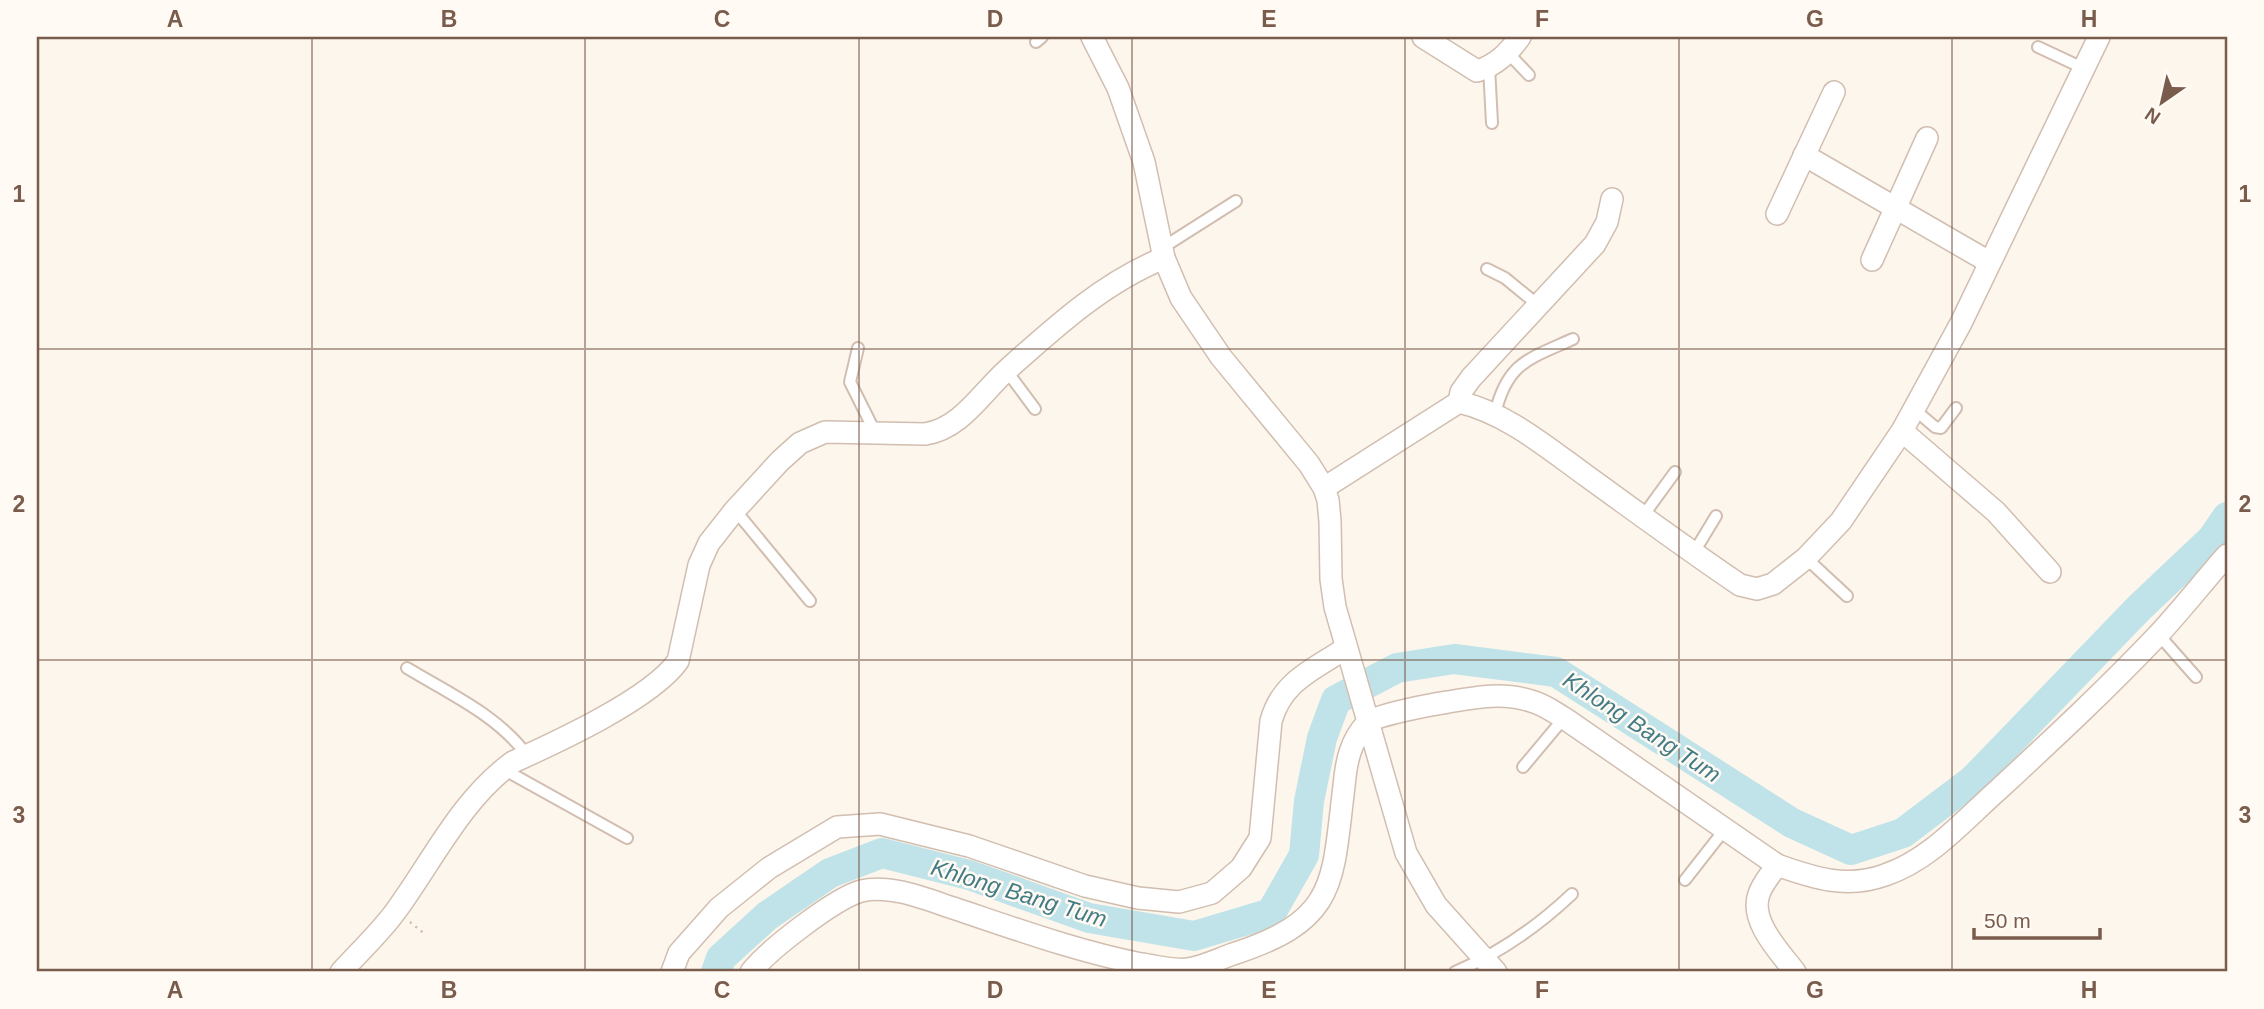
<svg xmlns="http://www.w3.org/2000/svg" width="2264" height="1009" viewBox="0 0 2264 1009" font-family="Arial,sans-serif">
  <rect width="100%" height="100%" fill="#fdf6ec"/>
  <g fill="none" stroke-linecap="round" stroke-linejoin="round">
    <polyline stroke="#bfe3e8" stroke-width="30" points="716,972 721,958 767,916 830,873 882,853 969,875 1089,918 1194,936 1271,913 1304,855 1309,801 1322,738 1336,700 1397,668 1454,659 1556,672 1792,823 1851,850 1903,833 1973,780 2139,608 2212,539 2227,517"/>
    <defs>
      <g id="service">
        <polyline points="1036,42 1042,37"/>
        <polyline points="2038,47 2083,68"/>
        <polyline points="1508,53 1529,75"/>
        <polyline points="1489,67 1492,123"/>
        <polyline points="1162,248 1236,201"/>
        <polyline points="1487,269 1505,278 1538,305"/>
        <polyline points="858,348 850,382 875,432"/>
        <polyline points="1006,370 1035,409"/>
        <polyline points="1915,410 1935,427 1941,428 1956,408"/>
        <path d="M1495 414C1507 363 1528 359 1573 339"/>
        <polyline points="735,510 810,601"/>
        <polyline points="1643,516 1675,472"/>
        <polyline points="1693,554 1716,516"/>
        <polyline points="1806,558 1847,596"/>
        <polyline points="2158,634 2196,677"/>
        <path d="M407 668C450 694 497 715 527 755"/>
        <polyline points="1523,767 1564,718"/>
        <polyline points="503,769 627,838"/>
        <polyline points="1685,880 1725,829"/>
        <path d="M1455 972C1498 954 1538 926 1572 894"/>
      </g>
      <g id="minor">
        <polyline points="1092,37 1118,88 1144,162 1164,258 1181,298 1221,357 1309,464 1324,488 1328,500 1330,521 1331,579 1335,607 1406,853 1436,905 1496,972"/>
        <path d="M1423 37 1477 71C1497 65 1509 52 1520 37"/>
        <polyline points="1804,155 1989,262"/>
        <polyline points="1777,214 1834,92"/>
        <polyline points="1872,260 1927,138"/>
        <polyline points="1459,402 1461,392 1471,378 1595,244 1607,222 1612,199"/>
        <polyline points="1902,431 1996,512 2050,572"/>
        <path d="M1324 488 1459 402C1507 413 1549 449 1588 477 1638 513 1688 550 1740 585L1757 589 1773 584 1806 558 1841 521 1902 431 1961 323 2099 37"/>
        <path d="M1777 865C1771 874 1762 884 1759 894 1749 921 1780 952 1795 972"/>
        <path d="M341 972C360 951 382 931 398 908 434 858 462 799 513 762 557 742 651 699 678 661L699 565 709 543 735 510 780 461 800 443 825 432 925 434C961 429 982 392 1008 369 1055 327 1104 282 1164 258"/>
        <path d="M672 972 679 953 719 908 769 868 837 827 880 824 969 846 1085 886 1138 898 1179 902 1212 893 1241 868 1260 838 1271 721C1282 681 1313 670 1346 648"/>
        <path d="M751 972C768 950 834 899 861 891 890 884 926 899 953 908 1016 929 1076 951 1141 964 1156 966 1173 971 1188 969 1203 967 1219 959 1233 954 1338 920 1332 884 1344 786 1346 763 1350 741 1367 723 1375 715 1434 704 1448 702 1477 697 1503 692 1531 701 1543 704 1554 712 1564 718L1777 865C1813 878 1847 889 1885 875 1930 860 1963 821 1998 790 2052 740 2107 689 2158 635 2182 609 2204 581 2227 555"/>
      </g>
    </defs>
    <use href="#service" stroke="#d1beb0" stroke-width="14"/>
    <use href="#minor" stroke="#d1beb0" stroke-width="24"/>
    <polyline stroke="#d9b8a5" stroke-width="2.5" stroke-dasharray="2 5" stroke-linecap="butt" points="410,922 426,935"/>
    <use href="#service" stroke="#fff" stroke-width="10"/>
    <use href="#minor" stroke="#fff" stroke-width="21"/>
  </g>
  <path fill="none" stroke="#7a5c4d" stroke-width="2" stroke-opacity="0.55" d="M312 37V972M585 37V972M859 37V972M1132 37V972M1405 37V972M1679 37V972M1952 37V972M37 349H2227M37 660H2227"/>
  <g text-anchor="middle" stroke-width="5" stroke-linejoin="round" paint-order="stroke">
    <g font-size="23" font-style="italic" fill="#437c86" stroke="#fffaf3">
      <text transform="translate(1642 727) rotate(33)" y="8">Khlong Bang Tum</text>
      <text transform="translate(1019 893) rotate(17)" y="8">Khlong Bang Tum</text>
    </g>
  </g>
  <rect width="2264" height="1009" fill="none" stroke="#fffaf3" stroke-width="77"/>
  <g transform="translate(2162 102) rotate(214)" stroke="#fffaf3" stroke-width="5" paint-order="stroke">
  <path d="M0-5L12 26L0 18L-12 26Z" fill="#7a5c4d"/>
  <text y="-10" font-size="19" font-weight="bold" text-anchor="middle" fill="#7a5c4d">N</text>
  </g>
  <path d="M1974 928v10h126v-10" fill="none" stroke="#7a5c4d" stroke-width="3.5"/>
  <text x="1984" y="928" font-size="21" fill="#7a5c4d" stroke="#fffaf3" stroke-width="5" paint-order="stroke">50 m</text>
  <rect x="38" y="38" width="2188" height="932" fill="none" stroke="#7a5c4d" stroke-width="2.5"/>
  <g font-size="23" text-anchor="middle" font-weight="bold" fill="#7a5c4d">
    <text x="175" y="27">A</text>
    <text x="449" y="27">B</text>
    <text x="722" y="27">C</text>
    <text x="995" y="27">D</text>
    <text x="1269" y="27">E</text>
    <text x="1542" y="27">F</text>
    <text x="1815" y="27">G</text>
    <text x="2089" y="27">H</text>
    <text x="19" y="202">1</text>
    <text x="2245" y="202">1</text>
    <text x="19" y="512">2</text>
    <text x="2245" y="512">2</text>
    <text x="19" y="823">3</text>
    <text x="2245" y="823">3</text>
    <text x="175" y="998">A</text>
    <text x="449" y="998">B</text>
    <text x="722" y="998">C</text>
    <text x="995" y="998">D</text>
    <text x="1269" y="998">E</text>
    <text x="1542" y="998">F</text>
    <text x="1815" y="998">G</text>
    <text x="2089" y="998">H</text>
  </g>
</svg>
